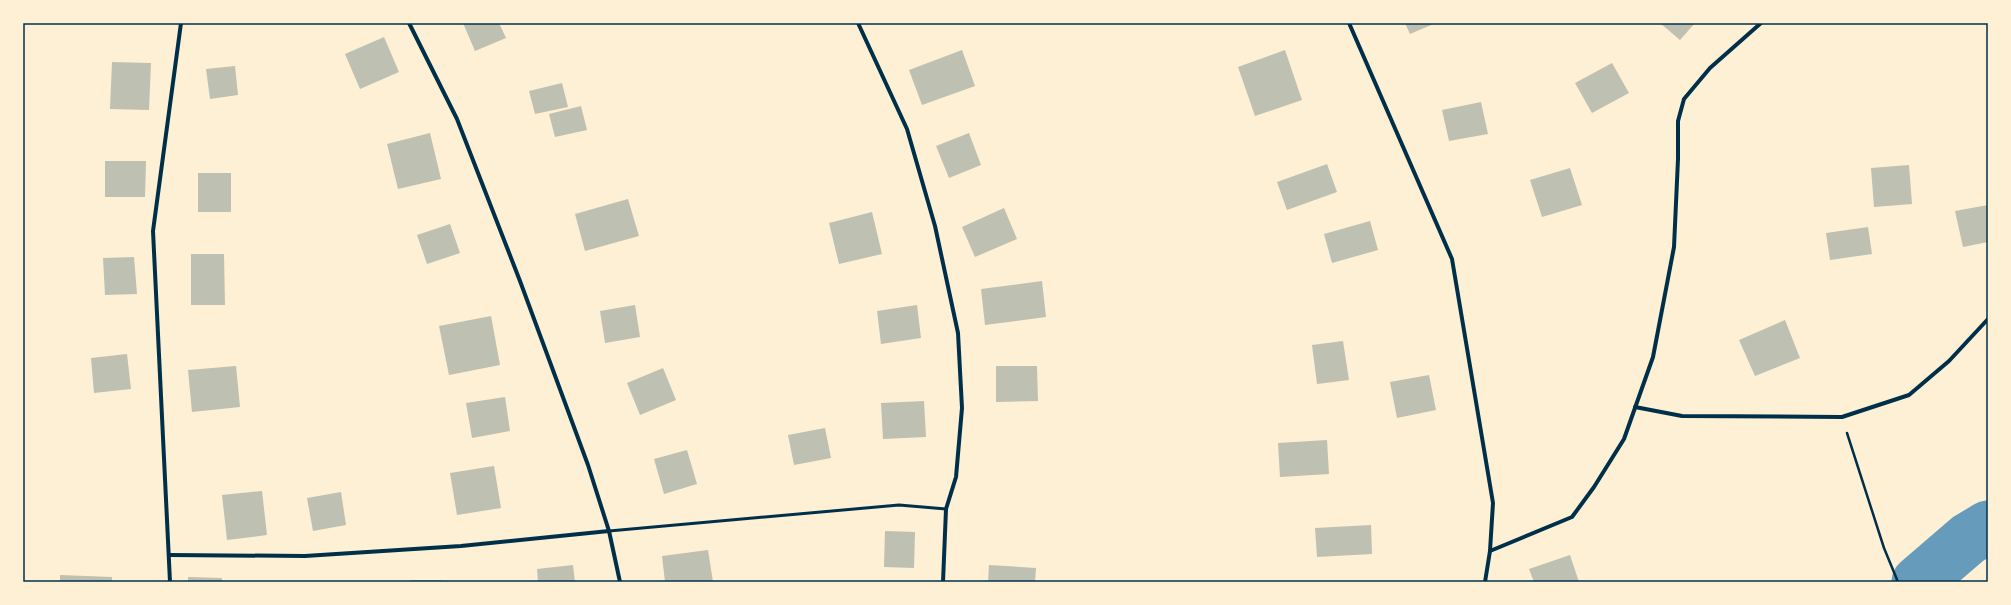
<svg xmlns="http://www.w3.org/2000/svg" width="2011" height="605" viewBox="0 0 2011 605" font-family="'Alegreya Sans',sans-serif">
  <rect width="100%" height="100%" fill="#fdf0d5"/>
  <g fill="none" stroke-linecap="round" stroke-linejoin="round">
    <polyline stroke="#669bbc" stroke-width="53" points="1918,582 1968,539 1988,527"/>
  </g>
  <g fill="#bec0b2">
    <polygon points="463,23 499,23 506,38 475,51"/>
    <polygon points="1405,23 1436,23 1410,34"/>
    <polygon points="1660,23 1695,23 1680,40"/>
    <polygon points="384,37 399,72 360,89 345,54"/>
    <polygon points="962,50 975,86 922,105 909,70"/>
    <polygon points="1285,50 1302,100 1255,116 1238,67"/>
    <polygon points="112,62 151,63 149,110 110,109"/>
    <polygon points="1612,63 1629,93 1592,113 1575,83"/>
    <polygon points="235,66 238,95 210,99 206,69"/>
    <polygon points="562,83 568,107 535,114 529,91"/>
    <polygon points="1481,102 1488,134 1449,141 1442,110"/>
    <polygon points="581,106 587,130 555,137 549,114"/>
    <polygon points="430,133 441,179 398,189 387,144"/>
    <polygon points="969,133 981,165 949,178 936,146"/>
    <polygon points="105,161 146,161 145,197 105,197"/>
    <polygon points="1327,164 1337,192 1287,210 1277,182"/>
    <polygon points="1909,165 1912,204 1874,207 1871,168"/>
    <polygon points="1570,168 1582,205 1542,217 1530,180"/>
    <rect x="198" y="173" width="33" height="39"/>
    <polygon points="628,199 639,236 585,251 575,214"/>
    <polygon points="1988,205 1988,242 1963,247 1955,211"/>
    <polygon points="1004,208 1017,239 975,257 962,227"/>
    <polygon points="872,212 882,254 839,264 829,223"/>
    <polygon points="1370,221 1378,250 1332,263 1324,234"/>
    <polygon points="450,224 460,253 427,264 417,235"/>
    <polygon points="1868,227 1872,254 1830,260 1826,233"/>
    <polygon points="191,254 224,254 225,305 191,305"/>
    <polygon points="134,257 137,294 105,295 103,258"/>
    <polygon points="1042,281 1046,317 985,325 981,289"/>
    <polygon points="635,305 640,337 605,343 600,311"/>
    <polygon points="917,305 921,338 881,344 877,311"/>
    <polygon points="491,316 500,365 449,375 439,326"/>
    <polygon points="1785,320 1800,358 1755,376 1739,340"/>
    <polygon points="1343,341 1349,380 1317,384 1312,345"/>
    <polygon points="127,354 131,389 94,393 91,358"/>
    <polygon points="236,366 240,407 192,412 188,370"/>
    <polygon points="996,366 1037,366 1038,401 996,402"/>
    <polygon points="663,368 676,400 640,415 627,383"/>
    <polygon points="1429,375 1436,410 1397,418 1390,382"/>
    <polygon points="505,397 510,431 472,438 466,403"/>
    <polygon points="924,401 926,437 883,439 881,403"/>
    <polygon points="825,428 831,458 794,465 788,435"/>
    <polygon points="1327,440 1329,474 1280,477 1278,443"/>
    <polygon points="687,450 697,484 664,494 654,459"/>
    <polygon points="494,466 501,508 457,515 450,473"/>
    <polygon points="262,491 267,535 227,540 222,495"/>
    <polygon points="341,492 346,525 313,531 307,498"/>
    <polygon points="1371,525 1372,554 1317,557 1315,528"/>
    <polygon points="885,531 915,532 914,568 884,567"/>
    <polygon points="708,550 713,582 665,582 662,556"/>
    <polygon points="1570,555 1579,582 1534,582 1529,569"/>
    <polygon points="573,565 575,582 538,582 537,569"/>
    <polygon points="989,565 1036,568 1035,582 988,582"/>
    <polygon points="60,575 112,577 112,582 60,582"/>
    <polygon points="188,577 222,578 222,582 188,582"/>
    <rect x="411" y="580" width="30" height="2"/>
  </g>
  <g fill="none" stroke-linecap="round" stroke-linejoin="round">
    <polyline stroke="#003049" stroke-width="2.5" points="1847,433 1884,548 1898,582"/>
    <polyline stroke="#003049" stroke-width="3" points="609,531 899,505 946,509"/>
    <g stroke="#003049" stroke-width="4">
      <polyline points="409,23 457,119 520,281 588,465 609,531 620,582"/>
      <polyline points="858,23 907,129 935,226 958,333 962,408 956,477 946,509 943,582"/>
      <polyline points="1349,23 1452,259 1493,503 1490,551 1485,582"/>
      <polyline points="1635,407 1682,416 1842,417 1909,395 1949,361 1988,319"/>
      <polyline points="1490,551 1572,517 1594,487 1624,439 1653,357 1674,247 1678,159 1678,121 1684,99 1710,68 1761,23"/>
      <polyline points="170,555 305,556 461,546 609,531"/>
      <polyline points="170,582 153,231 181,23"/>
    </g>
  </g>
  <rect width="2011" height="605" fill="none" stroke="#fdf0d5" stroke-width="48"/>
  <rect x="24" y="24" width="1963" height="557" fill="none" stroke="#003049" stroke-width="1.5"/>
</svg>
